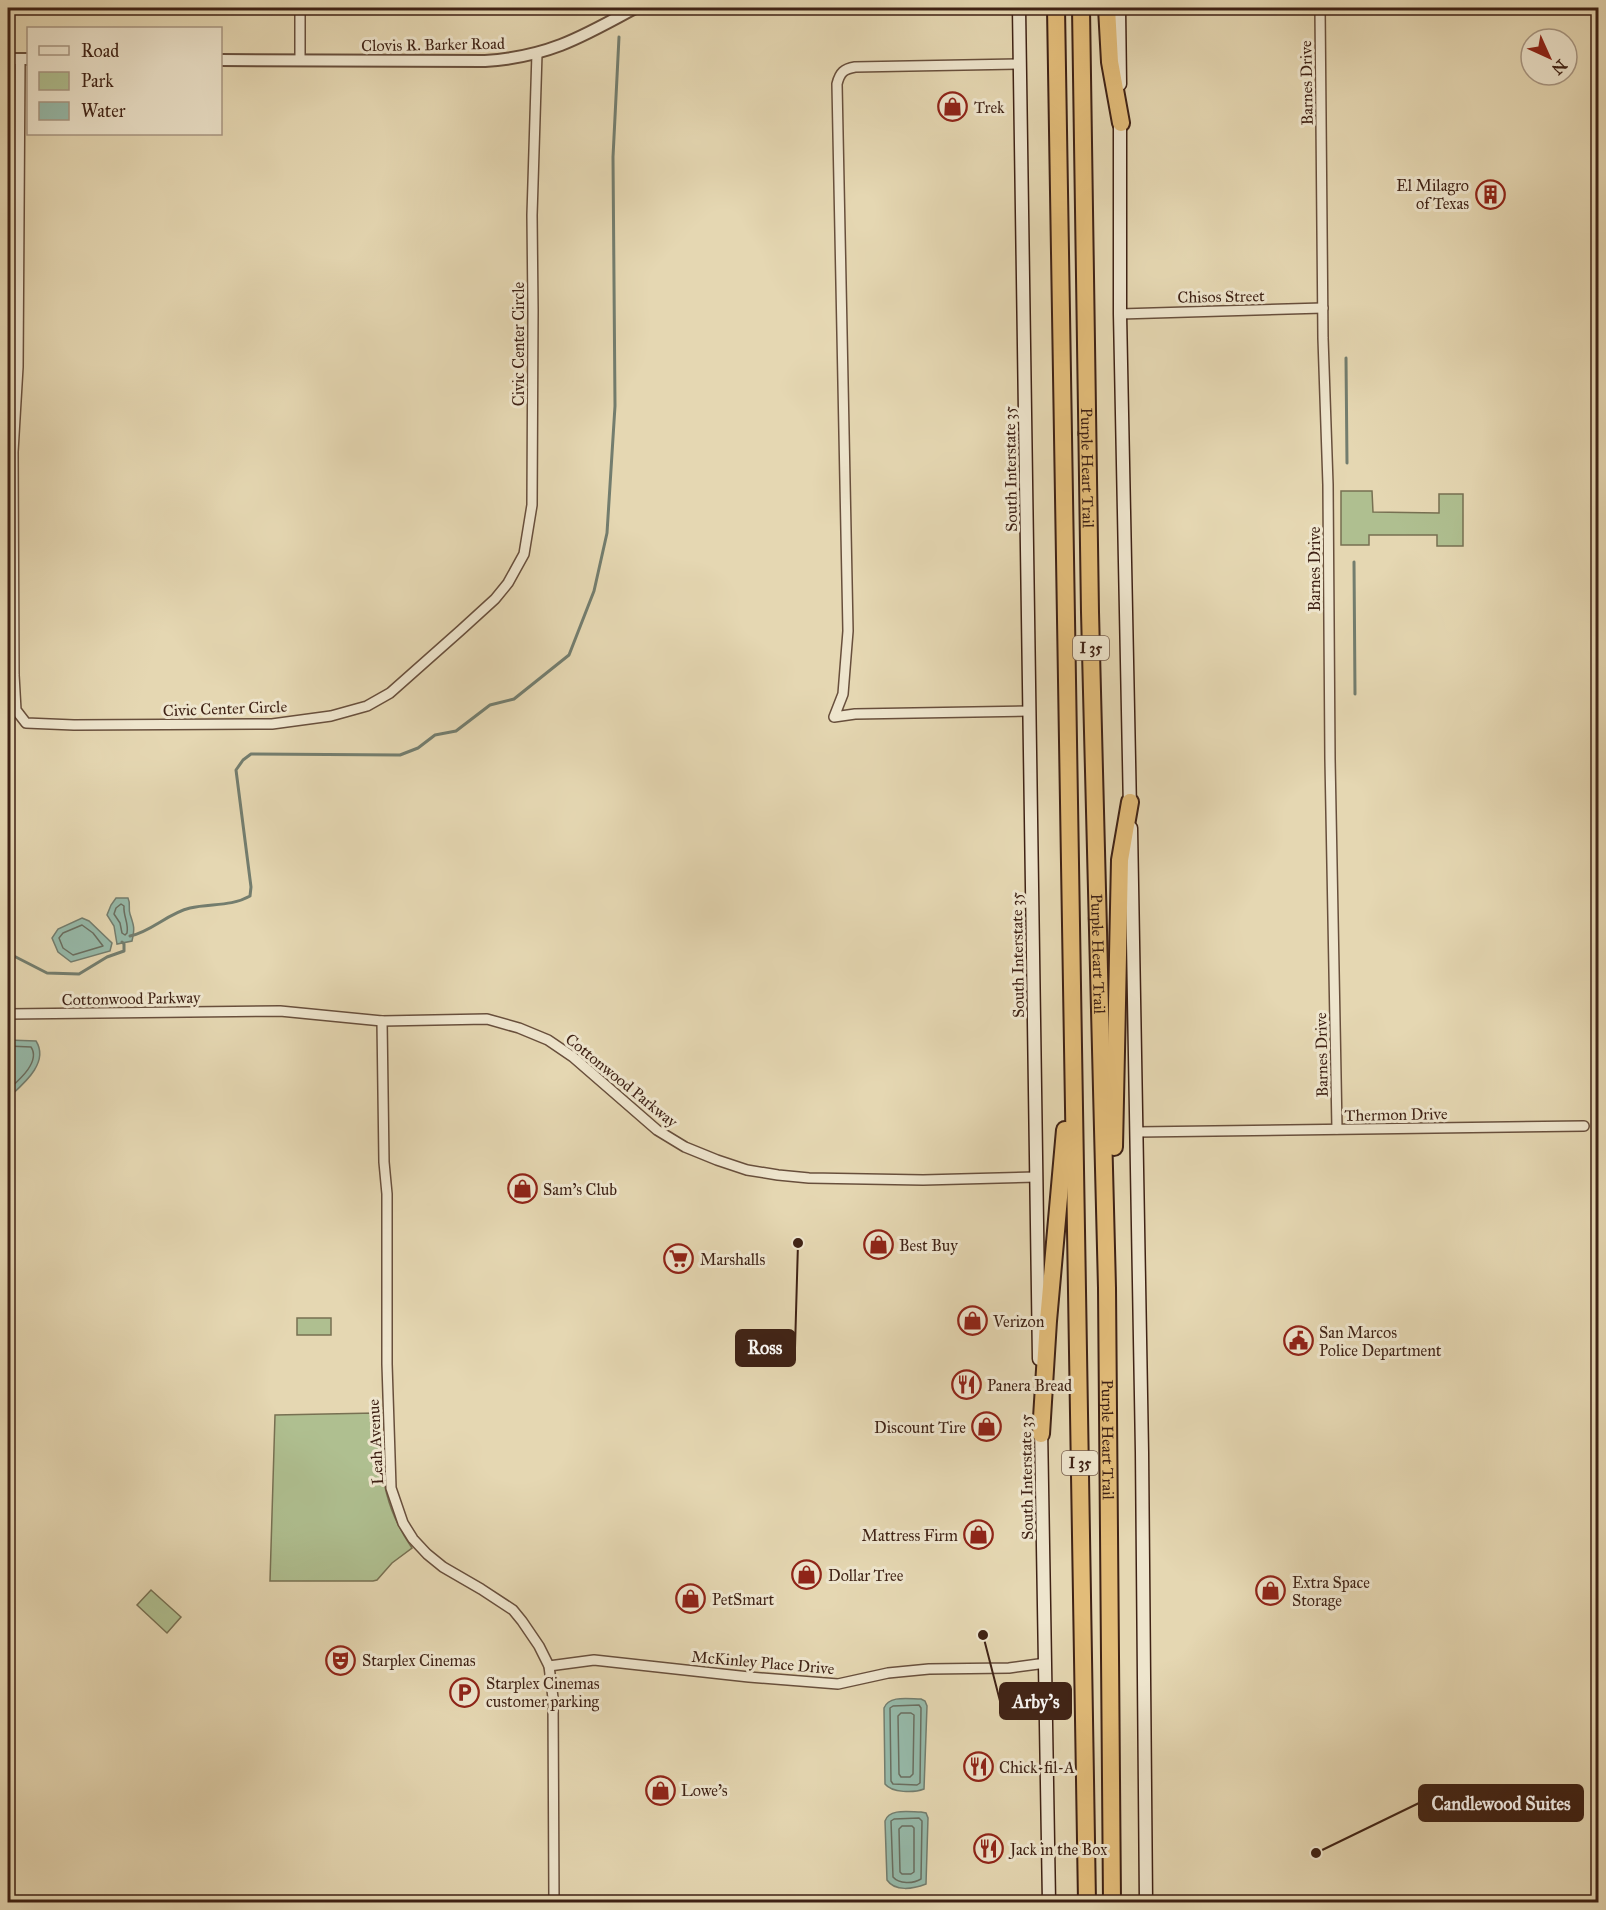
<svg xmlns="http://www.w3.org/2000/svg" width="1606" height="1910" viewBox="0 0 1606 1910" font-family="'IM FELL Great Primer',serif">
  <rect width="100%" height="100%" fill="#e5d7b2"/>
  <filter id="stains"><feTurbulence type="fractalNoise" baseFrequency=".00333" numOctaves="4"/><feColorMatrix values="0 0 0 0 .2 0 0 0 0 .09 0 0 0 0 .02 0 0 0 .5 -.17"/></filter>
  <radialGradient id="worn" r=".72"><stop offset=".6" stop-color="#630" stop-opacity="0"/><stop offset="1" stop-color="#630" stop-opacity=".3"/></radialGradient>
  <g fill="#afbf90" stroke="#777052" stroke-width="1.5">
    <polygon points="1341,491 1372,491 1373,512 1439,513 1439,494 1463,494 1463,546 1437,546 1437,535 1369,535 1369,545 1341,545"/>
    <rect x="297" y="1318" width="34" height="17"/>
    <path d="M376 1413C382 1466 380 1502 412 1548L392 1563 377 1580 373 1581H270L275 1415Z"/>
    <polygon points="151,1590 181,1617 167,1633 137,1605"/>
  </g>
  <g fill="#96baaa" stroke="#737d6e" stroke-width="1.5">
    <path d="M116 898H128C131 904 128 909 130 914 134 926 135 928 132 941L117 944 114 926 107 915 111 905Z"/>
    <polygon points="82,918 89,921 112,943 110,951 71,962 58,952 52,938 58,929"/>
    <path d="M8 1040 36 1041C50 1063 22 1085 8 1098Z"/>
    <path d="M921 1699 925 1701 927 1706 924 1789C914 1793 892 1793 885 1784L884 1708C889 1695 909 1699 921 1699Z"/>
    <path d="M921 1812 926 1813 928 1818 926 1884C913 1889 895 1892 887 1880L885 1821C889 1808 910 1812 921 1812Z"/>
  </g>
  <g fill="none" stroke-linecap="round" stroke-linejoin="round">
    <g stroke="#6a6e60" stroke-width="1.5">
      <path d="M121 904 124 906C123 916 129 923 127 933L125 935 122 933 120 923 114 914 116 908Z"/>
      <polygon points="82,925 93,933 103,946 73,955 63,948 59,938 63,933"/>
      <path d="M8 1046 31 1047C41 1062 18 1081 8 1090"/>
      <polygon points="919,1705 921,1708 920,1783 917,1785 893,1784 891,1781 890,1708 893,1706"/>
      <polygon points="901,1713 911,1713 914,1715 913,1774 910,1777 901,1777 899,1774 898,1716"/>
      <path d="M919 1818 922 1821 921 1879C913 1884 899 1884 893 1877L891 1821 894 1819Z"/>
      <polygon points="902,1826 912,1826 914,1828 914,1872 911,1874 902,1874 900,1872 899,1829"/>
    </g>
    <g stroke="#737d6e" stroke-width="3">
      <polyline points="1346,358 1347,463"/>
      <polyline points="1354,562 1355,694"/>
      <path d="M130 936C151 932 168 913 190 908 210 903 231 907 250 896L251 887 236 770 243 760 251 754 400 755 418 748 435 735 456 731 490 705 514 699 569 655 594 591 607 533 615 406 613 157 619 37"/>
      <polyline points="8,953 47,973 79,974 107,957 124,951 124,944 122,942"/>
    </g>
    <defs>
      <g id="minor">
        <polyline points="1320,8 1323,338 1328,485 1330,759 1337,1129"/>
        <polyline points="20,59 18,367 13,452 14,675 16,710 26,723 74,725 272,724 331,716 367,706 390,693 461,630 495,599 508,583 524,554 532,505 533,310 532,215 537,53"/>
        <polyline points="300,60 300,8"/>
        <path d="M1019 64 855 67C844 69 840 72 837 84L848 631 843 694 834 717 855 714 1030 711"/>
        <polyline points="1120,314 1323,308"/>
        <polyline points="8,1014 280,1011 382,1021 487,1019 519,1028 548,1040 573,1057 657,1130 685,1147 717,1160 747,1170 778,1175 809,1178 923,1180 1036,1177"/>
        <polyline points="382,1021 384,1162 387,1194 387,1364 391,1488 403,1523 413,1539 427,1554 443,1567 481,1589 513,1610 522,1621 539,1646 549,1666 553,1698 554,1902"/>
        <polyline points="1137,1132 1584,1126"/>
        <polyline points="549,1666 594,1660 749,1677 838,1684 888,1673 929,1669 1009,1668 1046,1663"/>
      </g>
      <g id="tertiary">
        <polyline points="8,59 28,59"/>
        <path d="M220 60 485 61C548 57 582 37 635 8"/>
      </g>
      <g id="secondary">
        <polyline points="1019,8 1039,1359"/>
        <polyline points="1119,8 1120,84"/>
        <polyline points="1120,117 1120,314 1130,810"/>
        <polyline points="1131,828 1142,1452 1146,1902"/>
        <polyline points="1041,1427 1049,1902"/>
      </g>
      <g id="motorway">
        <polyline points="1056,8 1087,1902"/>
        <path id="s1" d="M1081 8 1090 612 1107 1288 1112 1902"/>
        <polyline points="1107,8 1110,62 1121,123"/>
        <polyline points="1114,1147 1120,860 1130,802"/>
        <polyline points="1041,1434 1048,1321 1065,1130"/>
      </g>
    </defs>
    <use href="#minor" stroke="#684f3c" stroke-width="12"/>
    <use href="#tertiary" stroke="#684f3c" stroke-width="14"/>
    <use href="#secondary" stroke="#3f2215" stroke-width="15"/>
    <use href="#motorway" stroke="#3f2215" stroke-width="20"/>
    <use href="#minor" stroke="#eee5cd" stroke-width="9"/>
    <use href="#tertiary" stroke="#eee5cd" stroke-width="10"/>
    <use href="#secondary" stroke="#eee5cd" stroke-width="12"/>
    <use href="#motorway" stroke="#e2bc79" stroke-width="16"/>
  </g>
  <defs>
    <symbol id="shop-ring" viewBox="-11 -11 22 22"><circle r="9.5" fill="#eee5cd" stroke="#8f2418" stroke-width="1.5"/><path d="M-5-2.5h2.3a2.7 3.5 0 0 1 5.4 0H5L5.5 6h-11ZM-1.5-2.5h3a1.5 2.3 0 0 0-3 0Z" fill="#8f2418"/></symbol>
    <symbol id="building-ring" viewBox="-11 -11 22 22"><circle r="9.5" fill="#eee5cd" stroke="#8f2418" stroke-width="1.5"/><path d="M-4-6H4V6H1V3H-1V6H-4ZM-2.5-4.3h1.7v1.8h-1.7ZM.8-4.3h1.7v1.8H.8ZM-2.5-1h1.7V.8h-1.7ZM.8-1h1.7V.8H.8Z" fill="#8f2418"/></symbol>
    <symbol id="supermarket-ring" viewBox="-11 -11 22 22"><circle r="9.5" fill="#eee5cd" stroke="#8f2418" stroke-width="1.5"/><path d="M-6-5.5h2.5l.6 2H6L4.5 2H-2.5L-4.4-4H-6ZM-1.5 3.2a1.3 1.3 0 1 0 .1 0ZM3 3.2a1.3 1.3 0 1 0 .1 0Z" fill="#8f2418"/></symbol>
    <symbol id="civic-ring" viewBox="-11 -11 22 22"><circle r="9.5" fill="#eee5cd" stroke="#8f2418" stroke-width="1.5"/><path d="M-.6-6.5H3V-4.5H.6V-3L4-1V1h2V6H-6V1h2V-1L-.6-3ZM-1.2 2.5V6h2.4V2.5Z" fill="#8f2418"/></symbol>
    <symbol id="restaurant-ring" viewBox="-11 -11 22 22"><circle r="9.5" fill="#eee5cd" stroke="#8f2418" stroke-width="1.5"/><path d="M-5-6h1v4h1v-4h1v4h1v-4h1v5L-1.5 .5V6h-2V.5L-5-1ZM5-6V6H3V1.5H1.5Q1.5-4 5-6Z" fill="#8f2418"/></symbol>
    <symbol id="theatre-ring" viewBox="-11 -11 22 22"><circle r="9.5" fill="#eee5cd" stroke="#8f2418" stroke-width="1.5"/><path d="M-5-5.5Q0-4 5-5.5V0Q5 5 0 6Q-5 5-5 0ZM-3.3-2.5H-1v1.5H-3.3ZM1-2.5H3.3v1.5H1ZM-2.8 1Q0 5.5 2.8 1Z" fill="#8f2418"/></symbol>
    <symbol id="parking-ring" viewBox="-11 -11 22 22"><circle r="9.5" fill="#eee5cd" stroke="#8f2418" stroke-width="1.5"/><path d="M-3.5-5.5H1a3.5 3.5 0 0 1 0 7H-1V5.5H-3.5ZM-1-3.4V-.6H.8a1.4 1.4 0 0 0 0-2.8Z" fill="#8f2418"/></symbol>
  </defs>
  <g fill-rule="evenodd">
    <use href="#shop-ring" x="936" y="90" width="33" height="33"/>
    <use href="#building-ring" x="1474" y="178" width="33" height="33"/>
    <use href="#shop-ring" x="506" y="1172" width="33" height="33"/>
    <use href="#shop-ring" x="862" y="1228" width="33" height="33"/>
    <use href="#supermarket-ring" x="662" y="1242" width="33" height="33"/>
    <use href="#shop-ring" x="956" y="1304" width="33" height="33"/>
    <use href="#civic-ring" x="1282" y="1324" width="33" height="33"/>
    <use href="#restaurant-ring" x="950" y="1368" width="33" height="33"/>
    <use href="#shop-ring" x="970" y="1410" width="33" height="33"/>
    <use href="#shop-ring" x="962" y="1518" width="33" height="33"/>
    <use href="#shop-ring" x="790" y="1558" width="33" height="33"/>
    <use href="#shop-ring" x="1254" y="1574" width="33" height="33"/>
    <use href="#shop-ring" x="674" y="1582" width="33" height="33"/>
    <use href="#theatre-ring" x="324" y="1644" width="33" height="33"/>
    <use href="#parking-ring" x="448" y="1676" width="33" height="33"/>
    <use href="#restaurant-ring" x="962" y="1750" width="33" height="33"/>
    <use href="#shop-ring" x="644" y="1774" width="33" height="33"/>
    <use href="#restaurant-ring" x="972" y="1832" width="33" height="33"/>
  </g>
  <g text-anchor="middle" stroke-width="6" stroke-linejoin="round" paint-order="stroke">
    <g fill="#eee5cd" stroke="#745c4c" stroke-width="1.5">
      <rect x="1073" y="636" width="36" height="24" rx="4.5"/>
      <rect x="1062" y="1451" width="36" height="24" rx="4.5"/>
    </g>
    <g font-size="15" font-weight="bold" fill="#3f2215">
      <text x="1091" y="653">I 35</text>
      <text x="1080" y="1468">I 35</text>
    </g>
    <g font-size="16" fill="#3f2215" stroke="#eee5cd">
      <text transform="translate(433 44) rotate(-1)" y="6">Clovis R. Barker Road</text>
      <text transform="translate(1306 83) rotate(-91)" y="6">Barnes Drive</text>
      <text transform="translate(1221 296) rotate(-1)" y="6">Chisos Street</text>
      <text transform="translate(518 344) rotate(-90)" y="6">Civic Center Circle</text>
      <text transform="translate(1010 469) rotate(-91)" y="6">South Interstate 35</text>
      <text dy="6" stroke="none"><textPath href="#s1" startOffset="460">Purple Heart Trail</textPath></text>
      <text transform="translate(1314 569) rotate(-90)" y="6">Barnes Drive</text>
      <text transform="translate(225 708) rotate(-2)" y="6">Civic Center Circle</text>
      <text transform="translate(1017 955) rotate(-91)" y="6">South Interstate 35</text>
      <text dy="6" stroke="none"><textPath href="#s1" startOffset="946">Purple Heart Trail</textPath></text>
      <text transform="translate(131 998) rotate(-1)" y="6">Cottonwood Parkway</text>
      <text transform="translate(1321 1055) rotate(-91)" y="6">Barnes Drive</text>
      <text transform="translate(622 1080) rotate(39)" y="6">Cottonwood Parkway</text>
      <text transform="translate(1396 1114) rotate(-1)" y="6">Thermon Drive</text>
      <text dy="6" stroke="none"><textPath href="#s1" startOffset="1432">Purple Heart Trail</textPath></text>
      <text transform="translate(375 1442) rotate(-93)" y="6">Leah Avenue</text>
      <text transform="translate(1026 1477) rotate(-91)" y="6">South Interstate 35</text>
      <text transform="translate(763 1662) rotate(5)" y="6">McKinley Place Drive</text>
    </g>
    <g font-size="16" fill="#3f2215" stroke="#eee5cd" text-anchor="start">
      <text x="974" y="113">Trek</text>
      <text x="1469" y="191" text-anchor="end">El Milagro<tspan x="1469" dy="18">of Texas</tspan></text>
      <text x="543" y="1195">Sam's Club</text>
      <text x="899" y="1251">Best Buy</text>
      <text x="700" y="1265">Marshalls</text>
      <text x="993" y="1327">Verizon</text>
      <text x="1319" y="1338">San Marcos<tspan x="1319" dy="18">Police Department</tspan></text>
      <text x="987" y="1391">Panera Bread</text>
      <text x="966" y="1433" text-anchor="end">Discount Tire</text>
      <text x="958" y="1541" text-anchor="end">Mattress Firm</text>
      <text x="828" y="1581">Dollar Tree</text>
      <text x="1292" y="1588">Extra Space<tspan x="1292" dy="18">Storage</tspan></text>
      <text x="712" y="1605">PetSmart</text>
      <text x="362" y="1666">Starplex Cinemas</text>
      <text x="486" y="1689">Starplex Cinemas<tspan x="486" dy="18">customer parking</tspan></text>
      <text x="999" y="1773">Chick-fil-A</text>
      <text x="681" y="1796">Lowe's</text>
      <text x="1010" y="1855">Jack in the Box</text>
    </g>
  </g>
  <path fill="none" stroke="#3f2215" stroke-width="2" d="M798 1243L795 1348M983 1635L1000 1701M1316 1853L1419 1803"/>
  <g fill="#3f2215" stroke="#eee5cd" stroke-width="2">
    <circle cx="798" cy="1243" r="6"/>
    <circle cx="983" cy="1635" r="6"/>
    <circle cx="1316" cy="1853" r="6"/>
  </g>
  <g fill="#3f2215" stroke="#3f2215" stroke-width="2">
    <rect x="736" y="1330" width="59" height="36" rx="6"/>
    <rect x="1000" y="1683" width="71" height="36" rx="6"/>
    <rect x="1419" y="1785" width="164" height="36" rx="6"/>
  </g>
  <g font-size="18" text-anchor="middle" font-weight="bold" fill="#fff">
    <text x="765" y="1354">Ross</text>
    <text x="1036" y="1708">Arby's</text>
    <text x="1501" y="1810">Candlewood Suites</text>
  </g>
  <rect width="1606" height="1910" fill="none" stroke="#e5d7b2" stroke-width="30"/>
  <rect x="9" y="9" width="1588" height="1892" fill="none" stroke="#3f2215" stroke-width="3"/>
  <rect x="15" y="15" width="1576" height="1880" fill="none" stroke="#3f2215" stroke-width="1.5"/>
  <rect x="27" y="27" width="195" height="108" fill="#eee5cd" stroke="#a89783" stroke-width="1.5"/>
  <rect x="39" y="46" width="30" height="9" fill="#eee5cd" stroke="#a89783" stroke-width="1.5"/>
  <text x="81" y="57" font-size="18" fill="#3f2215">Road</text>
  <rect x="39" y="72" width="30" height="18" fill="#afbf90" stroke="#a89783" stroke-width="1.5"/>
  <text x="81" y="87" font-size="18" fill="#3f2215">Park</text>
  <rect x="39" y="102" width="30" height="18" fill="#96baaa" stroke="#a89783" stroke-width="1.5"/>
  <text x="81" y="117" font-size="18" fill="#3f2215">Water</text>
  <g transform="translate(1549 57) rotate(135)"><circle r="28" fill="#eee5cd" stroke="#a89783" stroke-width="1.5"/>
  <path d="M0-4.5L10 22L0 15L-10 22Z" fill="#8f2418"/>
  <text y="-9" font-size="16" font-weight="bold" text-anchor="middle" fill="#3f2215">N</text>
  </g>
  <rect width="100%" height="100%" filter="url(#stains)"/>
  <rect width="100%" height="100%" fill="url(#worn)"/>
</svg>
